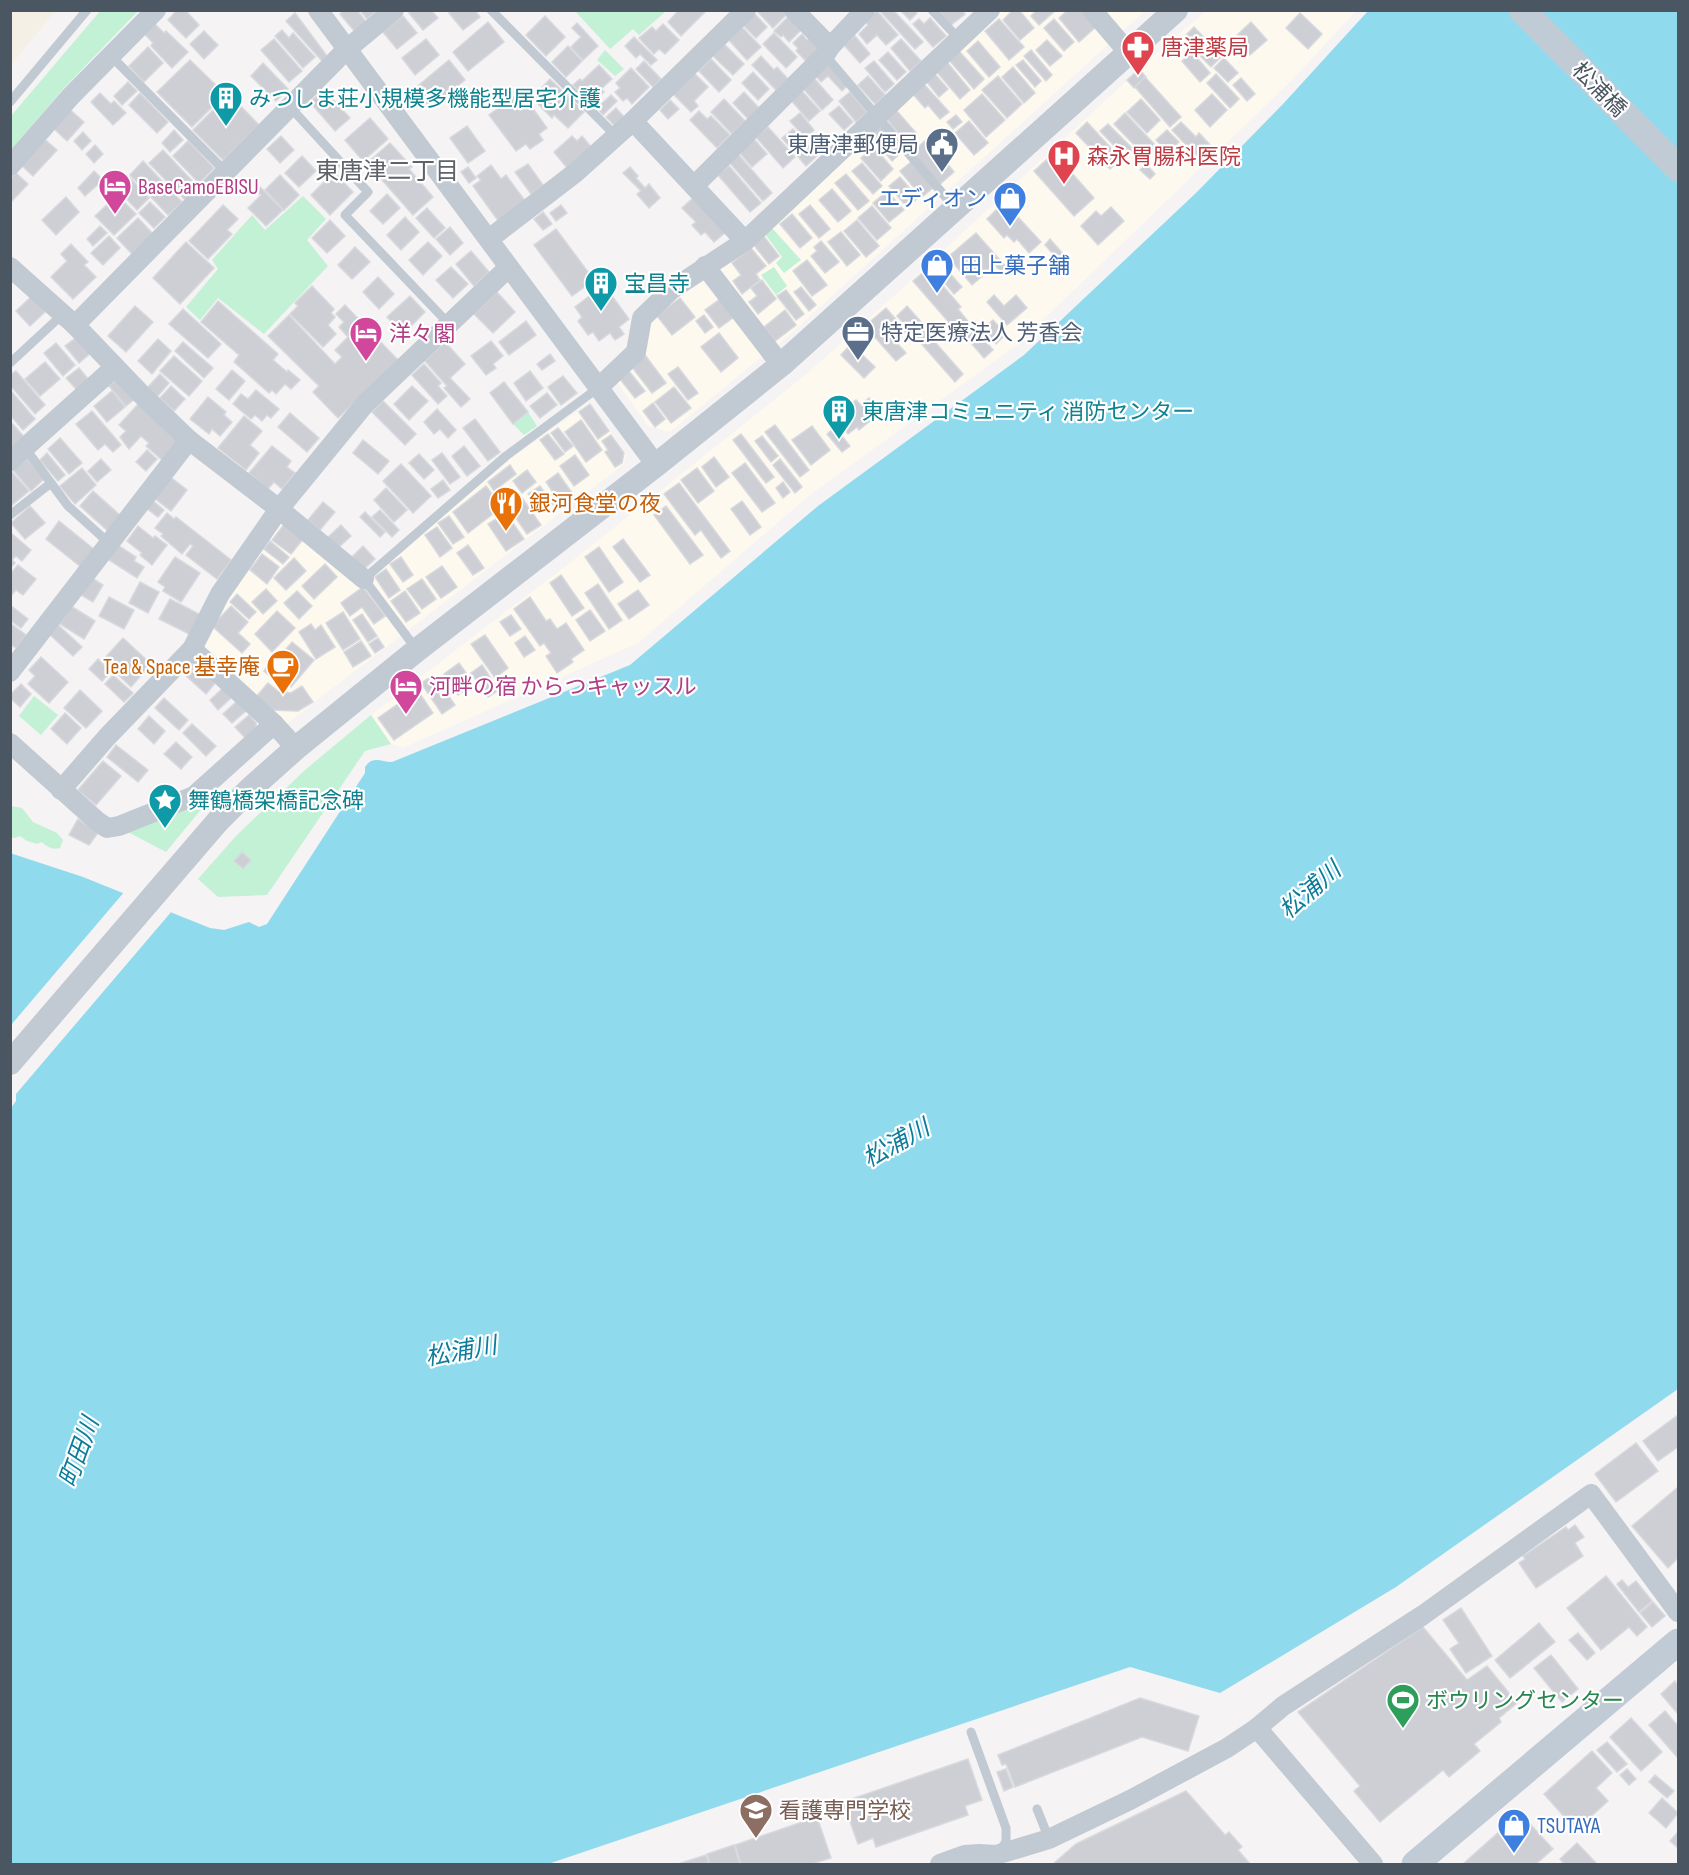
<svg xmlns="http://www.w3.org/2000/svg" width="1689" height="1875" viewBox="0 0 1689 1875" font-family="'Sofia Sans Condensed','Noto Sans JP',sans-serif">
  <rect width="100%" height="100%" fill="#f5f3f3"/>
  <g fill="#fdf9ef">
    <polygon points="998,11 1145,11 777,346 716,265"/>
    <polygon points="1206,11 1356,11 1293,79 1018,344 810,495 638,643 403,748 391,744 371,715 567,565 804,376 905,286 1161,49"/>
    <polygon points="704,275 765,354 670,432 648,426 614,378 650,314"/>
    <polygon points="590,402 626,454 624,464 285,725 199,649 225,597 283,517 363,583 509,460"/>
  </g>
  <g fill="#c3f1d5">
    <polygon points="101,10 138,11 64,88 11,150 11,116"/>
    <polygon points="578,10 639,10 641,12 643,11 666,11 639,35 633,29 610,49 576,12"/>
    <polygon points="605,50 624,69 615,76 597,60"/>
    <polygon points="303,196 326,219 307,240 328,266 264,334 218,298 200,320 186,307 218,269 212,260 252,215 265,230"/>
    <polygon points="772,228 801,260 784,273 776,263 782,257 765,234"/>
    <polygon points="774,267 787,286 776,295 761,275"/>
    <polygon points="528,412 537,426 524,435 513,424"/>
    <polygon points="34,696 58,715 41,735 19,716"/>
    <polygon points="371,715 391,744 365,751 267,895 218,897 198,879 236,836 305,770"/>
    <polygon points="212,796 166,852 124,830"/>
    <path d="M11 806 22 808 33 822 57 833 63 840 60 848C52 850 47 847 42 842L37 844 27 841 20 836 15 838 11 837Z"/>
  </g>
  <polygon fill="#f5f0e5" points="11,10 55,11 11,65 10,11"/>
  <path fill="#90daee" d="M1368 11H1678V1389L1396 1587 1220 1693 1130 1667 548 1864H11L10 853 83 877 210 928 224 930 249 922 259 927 267 924 365 773V767C373 755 381 762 392 762L630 665 818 506 1024 355 1197 192 1283 104Z"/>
  <polygon fill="#f5f3f3" points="125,891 172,911 16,1094 16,1101 11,1108 11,1025"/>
  <g fill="#cdcfd5" stroke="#d7d9de" stroke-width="1.5">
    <polygon points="177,10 185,10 199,25 186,38 168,20"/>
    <polygon points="344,10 357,10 367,23 355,32 340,14"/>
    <polygon points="360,10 373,10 375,12 367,19"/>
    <polygon points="412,10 431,10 438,18 423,30 409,13"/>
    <polygon points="452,10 475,10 480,17 463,30 449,13"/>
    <polygon points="679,10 707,10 681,36 668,22"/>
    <polygon points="756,10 784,10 787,14 773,28"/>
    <polygon points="883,10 893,10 923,42 915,49 881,12"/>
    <polygon points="900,10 914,10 917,13 910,20"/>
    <polygon points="938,10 962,10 965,14 951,25"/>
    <polygon points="1013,10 1019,10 1034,28 1020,40 1003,20"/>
    <polygon points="1037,10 1056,10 1039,25 1031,16"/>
    <polygon points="1068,10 1083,10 1097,26 1079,42 1059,18"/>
    <polygon points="877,11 898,35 886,45 877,35 867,44 859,34 868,25 865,21"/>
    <polygon points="295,13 327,56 322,61 286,21"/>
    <polygon points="754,13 767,27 756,38 742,24"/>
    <polygon points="1300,13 1322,34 1308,49 1286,28"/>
    <polygon points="403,16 417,33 397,49 383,32"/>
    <polygon points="545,16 565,37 546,56 526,35"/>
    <polygon points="788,17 801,30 789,42 783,35 781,37 774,31"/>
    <polygon points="930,18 946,36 933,47 913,24 919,19 924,24"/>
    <polygon points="999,19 1024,47 1009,60 985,31"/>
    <polygon points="1054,19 1074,42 1064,51 1044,28"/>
    <polygon points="152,21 164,33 166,31 188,52 172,68 151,46 153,43 142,31"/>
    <polygon points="488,22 504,42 468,71 453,52"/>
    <polygon points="1251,22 1267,40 1250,55 1234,38"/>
    <polygon points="577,23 598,46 583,60 571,47 581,37 572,28"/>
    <polygon points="663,24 679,40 665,54 659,49 654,54 639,38 652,27 656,31"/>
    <polygon points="741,26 761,47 747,60 728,39"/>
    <polygon points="1194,27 1222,56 1211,67 1183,38"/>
    <polygon points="282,30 289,38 293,33 315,57 303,68 275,36"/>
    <polygon points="204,31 218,45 204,59 190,44"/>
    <polygon points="774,33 797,57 786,68 763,44"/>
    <polygon points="802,34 807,40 810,38 821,49 807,62 796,51 798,48 793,43"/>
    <polygon points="855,36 870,54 860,63 844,45"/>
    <polygon points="634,37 657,60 651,65 640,54 636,58 625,46"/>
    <polygon points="274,39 302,71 289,82 261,50"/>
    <polygon points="426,39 439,55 415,75 402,58"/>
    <polygon points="901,39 921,61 910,71 891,48"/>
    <polygon points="1047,40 1062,56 1050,66 1036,50"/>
    <polygon points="978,41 1000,67 989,77 967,51"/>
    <polygon points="724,44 744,64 733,75 712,55"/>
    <polygon points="568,46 582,61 566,77 552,62"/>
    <polygon points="148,47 163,63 144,82 129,66"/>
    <polygon points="1031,50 1052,75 1046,81 1024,56"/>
    <polygon points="959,51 984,79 974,89 949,60"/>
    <polygon points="888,52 906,72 897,80 879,60"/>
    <polygon points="1192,52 1210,73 1200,82 1182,61"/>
    <polygon points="761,56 774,70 777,67 788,79 776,90 752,65"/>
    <polygon points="1224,58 1238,73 1228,82 1214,68"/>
    <polygon points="711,59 731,80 719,92 699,71"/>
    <polygon points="190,60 225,94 192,127 157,92"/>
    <polygon points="449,60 465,80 430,108 414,89"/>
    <polygon points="1023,60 1041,81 1035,87 1016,65"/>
    <polygon points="644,61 661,79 653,87 636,69"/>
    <polygon points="826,61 847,86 842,91 828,76 821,82 813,73"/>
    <polygon points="874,61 894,84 885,92 865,68"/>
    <polygon points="947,62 970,90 960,99 936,71"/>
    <polygon points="263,63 288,89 276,101 251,76"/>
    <polygon points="599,65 612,79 601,89 604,92 591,104 573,85 580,79 582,81"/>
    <polygon points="1013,67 1035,93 1024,103 1002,77"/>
    <polygon points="631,68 649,87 632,104 627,98 623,101 615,92 620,88 616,83"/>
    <polygon points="1139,69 1146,77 1134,88 1127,80"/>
    <polygon points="692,71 708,87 694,101 698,106 691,112 670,91"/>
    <polygon points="753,72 769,89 758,100 742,83"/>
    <polygon points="934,73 948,89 939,97 926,81"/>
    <polygon points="1216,74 1239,99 1230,108 1207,83"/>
    <polygon points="868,76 885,95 875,104 858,85"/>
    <polygon points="998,76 1022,104 1007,118 982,90"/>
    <polygon points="813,77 833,100 822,110 802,87"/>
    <polygon points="1145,77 1181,117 1170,127 1135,87"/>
    <polygon points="1241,78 1255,94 1247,101 1233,85"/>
    <polygon points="550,79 584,112 568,128 554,115 552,118 532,98"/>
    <polygon points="128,82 137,91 122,105 114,96"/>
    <polygon points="923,83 949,112 940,119 928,105 925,108 912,93"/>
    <polygon points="324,90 350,118 335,131 310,102"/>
    <polygon points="802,91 820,111 809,121 791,100"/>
    <polygon points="521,92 547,128 539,134 543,140 530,149 526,144 516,151 489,115"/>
    <polygon points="744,92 759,108 748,119 733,103"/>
    <polygon points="850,92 867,112 856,122 839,101"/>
    <polygon points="100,93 111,104 114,101 126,113 113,125 91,102"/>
    <polygon points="140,93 168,122 157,133 129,105"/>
    <polygon points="229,94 259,125 223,160 193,130"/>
    <polygon points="982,94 1005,120 986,137 964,110"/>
    <polygon points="1212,94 1227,110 1210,127 1195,110"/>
    <polygon points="611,95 617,101 603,115 597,108"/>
    <polygon points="724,99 745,121 732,134 711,112"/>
    <polygon points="1141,99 1160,120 1147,133 1127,112"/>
    <polygon points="670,100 679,109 668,119 660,110"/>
    <polygon points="839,106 853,122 844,130 829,114"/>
    <polygon points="68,108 84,122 67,141 51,126"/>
    <polygon points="616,108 625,118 616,127 606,117"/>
    <polygon points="896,110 917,134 907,144 886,118"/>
    <polygon points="699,111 707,119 711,116 730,135 717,148 690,120"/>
    <polygon points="800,113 814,130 805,138 790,121"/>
    <polygon points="1125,113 1158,148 1147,158 1114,124"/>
    <polygon points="956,115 962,122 953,129 947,122"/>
    <polygon points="370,118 388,139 363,161 345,140"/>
    <polygon points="969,121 988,143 974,155 955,133"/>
    <polygon points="1087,122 1121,159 1110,169 1076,133"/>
    <polygon points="1181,122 1196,137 1199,133 1213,148 1200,160 1172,130"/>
    <polygon points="1108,124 1133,149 1125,157 1100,131"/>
    <polygon points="881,125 903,151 892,161 870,135"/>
    <polygon points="467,126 485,151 468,163 450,138"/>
    <polygon points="768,127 795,157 783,168 756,137"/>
    <polygon points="793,129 817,156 806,166 782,138"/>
    <polygon points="174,130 183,140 170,152 162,143"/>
    <polygon points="1167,130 1179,142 1168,153 1156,140"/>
    <polygon points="83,132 91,141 82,150 74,141"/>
    <polygon points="281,136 294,150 280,163 267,149"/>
    <polygon points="572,136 577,141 582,136 592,148 568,169 554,152"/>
    <polygon points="42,137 57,150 33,176 19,163"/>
    <polygon points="754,139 767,154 752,167 739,152"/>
    <polygon points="927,139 954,172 939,185 912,152"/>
    <polygon points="188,141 214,168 199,183 173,156"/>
    <polygon points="390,143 412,167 409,169 433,197 413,215 367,163"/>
    <polygon points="95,145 103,154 94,163 86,154"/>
    <polygon points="874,147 893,169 881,181 861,158"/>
    <polygon points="163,150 198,187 185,200 149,163"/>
    <polygon points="1054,153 1094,198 1074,216 1034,171"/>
    <polygon points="738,154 772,193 763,201 729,162"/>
    <polygon points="302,156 316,171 299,187 285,173"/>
    <polygon points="143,161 182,202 168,215 130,175"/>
    <polygon points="911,162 933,188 922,197 900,171"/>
    <polygon points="862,163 882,186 873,194 852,171"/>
    <polygon points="528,164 543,185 531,194 515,172"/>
    <polygon points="1146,164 1155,174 1150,179 1140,170"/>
    <polygon points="491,165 501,179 506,175 526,202 499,222 473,186 481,180 477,176"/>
    <polygon points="729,166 761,203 750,212 718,175"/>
    <polygon points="468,167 476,178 469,183 461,172"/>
    <polygon points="630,167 638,176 636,178 645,188 649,184 660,198 649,208 637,194 641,191 623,173"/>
    <polygon points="94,171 103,180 85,196 78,188"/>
    <polygon points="334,172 353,192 330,215 311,195"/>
    <polygon points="16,173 28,184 10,203 10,179"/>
    <polygon points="846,174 869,201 858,210 835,183"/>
    <polygon points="280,175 299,195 284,210 265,190"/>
    <polygon points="129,177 149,198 137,210 117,189"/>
    <polygon points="900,177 918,198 907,207 889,186"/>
    <polygon points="260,187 283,210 266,226 248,208 261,195 256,191"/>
    <polygon points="832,189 851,211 838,222 819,200"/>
    <polygon points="887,191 904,210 889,222 873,203"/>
    <polygon points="387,194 400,208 383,224 370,211"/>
    <polygon points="117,195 136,214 114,235 95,216"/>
    <polygon points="66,197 79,212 56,235 42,220"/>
    <polygon points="694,197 726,232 714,242 705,232 701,235 692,225 696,222 682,208"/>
    <polygon points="150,202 165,217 154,228 139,213"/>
    <polygon points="1004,202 1041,242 1029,253 1017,239 1014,242 1007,235 1004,238 987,219"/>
    <polygon points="223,205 238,219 227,230 232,234 208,259 189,241"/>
    <polygon points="561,205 567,213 556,221 550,213"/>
    <polygon points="810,205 830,229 819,238 799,214"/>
    <polygon points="872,206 891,228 877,240 858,218"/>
    <polygon points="1111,207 1124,221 1098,245 1081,226 1096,211 1101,216"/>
    <polygon points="427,208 445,228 434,238 416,218"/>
    <polygon points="543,212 552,224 543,230 534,219"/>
    <polygon points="792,214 812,238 800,248 780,224"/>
    <polygon points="405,217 419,232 401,250 387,235"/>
    <polygon points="138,218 153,234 132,254 117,238"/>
    <polygon points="330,220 345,236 327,253 312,238"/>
    <polygon points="857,220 879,246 866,257 844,231"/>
    <polygon points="100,226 107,233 93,246 87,239"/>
    <polygon points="450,227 463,243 450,255 436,239"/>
    <polygon points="556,229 594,280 572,296 534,245"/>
    <polygon points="841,232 860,255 847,266 828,242"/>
    <polygon points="976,233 1008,269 1002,274 995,265 972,285 948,257"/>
    <polygon points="763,235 779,256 769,264 752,243"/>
    <polygon points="109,236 120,248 103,265 91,253"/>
    <polygon points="1050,239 1066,257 1050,270 1046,266 1056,257 1045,245"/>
    <polygon points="821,241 839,262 825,273 811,256 817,251 814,247"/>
    <polygon points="186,242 214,268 180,304 153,278"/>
    <polygon points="428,242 442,256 423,275 409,260"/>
    <polygon points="71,244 88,262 84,265 96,277 73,299 51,277 67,261 61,254"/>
    <polygon points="355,247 370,262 352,279 338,265"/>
    <polygon points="751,248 766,266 756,274 760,280 742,294 733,281 741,275 732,263"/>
    <polygon points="471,251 489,272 474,286 456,264"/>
    <polygon points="807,260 827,285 812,296 793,271"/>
    <polygon points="938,260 962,287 954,294 931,267"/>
    <polygon points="451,267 468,284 453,298 436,280"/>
    <polygon points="928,268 961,307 958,309 970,324 959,334 913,281"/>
    <polygon points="378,277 394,294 379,309 363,292"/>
    <polygon points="762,280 776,299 758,314 749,302 757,296 751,288"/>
    <polygon points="604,285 629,319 619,327 624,334 615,340 610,333 599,341 593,332 588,335 578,321 582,317 575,307"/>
    <polygon points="312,286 334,309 331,313 335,317 328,325 336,334 323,347 290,314 298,306 295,303"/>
    <polygon points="801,287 816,305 809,311 794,292"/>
    <polygon points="786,290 804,314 796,320 777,296"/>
    <polygon points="497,292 515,312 493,333 474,314"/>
    <polygon points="994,295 1004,306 1016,295 1027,308 1007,325 987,302"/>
    <polygon points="32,296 46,311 30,326 16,311"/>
    <polygon points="410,296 425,312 403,334 387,317"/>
    <polygon points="680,298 695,317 672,335 657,316"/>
    <polygon points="720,299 734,317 719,328 705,310"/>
    <polygon points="218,301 278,354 273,360 287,372 288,370 300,380 291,389 285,384 276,394 272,390 269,393 234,362 239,355 201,322"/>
    <polygon points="345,305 398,360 338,418 313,392 319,386 268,336 289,315 335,364 342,357 335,350 348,337 339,327 344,322 336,314"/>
    <polygon points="135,306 153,322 126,352 108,336"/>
    <polygon points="907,306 929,331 927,333 963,374 955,382 897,316"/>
    <polygon points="886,308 906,331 895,341 906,353 896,361 865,326"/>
    <polygon points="183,309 221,344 208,358 169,324"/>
    <polygon points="785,310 796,325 775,341 764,327"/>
    <polygon points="704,315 713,327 705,333 696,321"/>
    <polygon points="993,320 1006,334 996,344 983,329"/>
    <polygon points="526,321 536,335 509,355 499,342"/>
    <polygon points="975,329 993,350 984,358 966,337"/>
    <polygon points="719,333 738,358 721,372 701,347"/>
    <polygon points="77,337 92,352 79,363 65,346"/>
    <polygon points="158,339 171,351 152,374 138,361"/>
    <polygon points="491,341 503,356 493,364 496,368 486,375 471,356"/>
    <polygon points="183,342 213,368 204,378 175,351"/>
    <polygon points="445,342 465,364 450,378 470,399 461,407 444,388 447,386 425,361"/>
    <polygon points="56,343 75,365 63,376 44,353"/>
    <polygon points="851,344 875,367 864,378 841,355"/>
    <polygon points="550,354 555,361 542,370 537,364"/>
    <polygon points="645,355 666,383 652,393 631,366"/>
    <polygon points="174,356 202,381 189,396 160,371"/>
    <polygon points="45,362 60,379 40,396 25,379"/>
    <polygon points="424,364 441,383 438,386 447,396 438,404 412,375"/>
    <polygon points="678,367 698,393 688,400 668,374"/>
    <polygon points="79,368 89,380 77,390 66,378"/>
    <polygon points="232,370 245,381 229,400 216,389"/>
    <polygon points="16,371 45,405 35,414 10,385 10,375"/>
    <polygon points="530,371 543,388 526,401 514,383"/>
    <polygon points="629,371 645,391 635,398 619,378"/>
    <polygon points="160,374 169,383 157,397 147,388"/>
    <polygon points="563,376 577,393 561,405 548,387"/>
    <polygon points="119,378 136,398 126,406 109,386"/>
    <polygon points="504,382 528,412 513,424 490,393"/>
    <polygon points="171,386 185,399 174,411 160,398"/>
    <polygon points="412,386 428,401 409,420 394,404"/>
    <polygon points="674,387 691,408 671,423 655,402"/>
    <polygon points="256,390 279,409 271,418 267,415 262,421 255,415 251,419 233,404 241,394 248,399"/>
    <polygon points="112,391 125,407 107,422 94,406"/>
    <polygon points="12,392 35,419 23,430 10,415 10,393"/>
    <polygon points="547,393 557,405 540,418 530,406"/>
    <polygon points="208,397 226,412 224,415 232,422 220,436 212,429 209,434 190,419"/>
    <polygon points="869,398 881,412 859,430 857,427 848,434 833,415 843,406 845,409 856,400 861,405"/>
    <polygon points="383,401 416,434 405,445 372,412"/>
    <polygon points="140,402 181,439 162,460 146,446 149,443 141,436 129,449 120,437 126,431 119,425"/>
    <polygon points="653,403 665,419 655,427 643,411"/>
    <polygon points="590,404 609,431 598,439 579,412"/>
    <polygon points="437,409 456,430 448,438 440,429 434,434 424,422"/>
    <polygon points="92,411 121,445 113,452 105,444 98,450 76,424"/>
    <polygon points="290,413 319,438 307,452 278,427"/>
    <polygon points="244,416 262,431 250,445 259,453 246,470 218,448"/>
    <polygon points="475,419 500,452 488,461 463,428"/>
    <polygon points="581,420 602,450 586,462 565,432"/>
    <polygon points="13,424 24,437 10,448 10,426"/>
    <polygon points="775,425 809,470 800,477 765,432"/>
    <polygon points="812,426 830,450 811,465 792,440"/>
    <polygon points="835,427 850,446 842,452 827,434"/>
    <polygon points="558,428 573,446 565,452 551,433"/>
    <polygon points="548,434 564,454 555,460 540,440"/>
    <polygon points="741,434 774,477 766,483 733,440"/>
    <polygon points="611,435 624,453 622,463 615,467 605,452 608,450 602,441"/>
    <polygon points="762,436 778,456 771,462 755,441"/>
    <polygon points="60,438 82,463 69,474 48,449"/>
    <polygon points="363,440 389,461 378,474 353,453"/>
    <polygon points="272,446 291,461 287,467 295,473 282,489 274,482 268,489 249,473"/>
    <polygon points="464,446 480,466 467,476 452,456"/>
    <polygon points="147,450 157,459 146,471 136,462"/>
    <polygon points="47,453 65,475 58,481 40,460"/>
    <polygon points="442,453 460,477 450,484 432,460"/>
    <polygon points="419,454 434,470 424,479 409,463"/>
    <polygon points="575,455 589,475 574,486 560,466"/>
    <polygon points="714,457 729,477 716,487 702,467"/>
    <polygon points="27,459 44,479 31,491 13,470"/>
    <polygon points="101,459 111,470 97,482 88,471"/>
    <polygon points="780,459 802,487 795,493 773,465"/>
    <polygon points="745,463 775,503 762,512 732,473"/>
    <polygon points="401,464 431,496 413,513 383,481"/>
    <polygon points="510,465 516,474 494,491 488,482"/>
    <polygon points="82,468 96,485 75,504 60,486"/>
    <polygon points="697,468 714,491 698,503 681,480"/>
    <polygon points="10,470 29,491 12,505 10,503"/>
    <polygon points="527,470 536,482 522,493 513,481"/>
    <polygon points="558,473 575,497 562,506 546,482"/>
    <polygon points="169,476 187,490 171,511 153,497"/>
    <polygon points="443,480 450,490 438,498 431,489"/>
    <polygon points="783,482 790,492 783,498 776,488"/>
    <polygon points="679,483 730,551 721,558 701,530 695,535 664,494"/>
    <polygon points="486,486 502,507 468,533 453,512"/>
    <polygon points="540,486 553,504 541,512 528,494"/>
    <polygon points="386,488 407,510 394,522 374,500"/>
    <polygon points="93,491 121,516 108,531 80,506"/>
    <polygon points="522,498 541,525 527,534 509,508"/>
    <polygon points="152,500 164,510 158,517 146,508"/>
    <polygon points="742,501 761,527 750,535 731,509"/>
    <polygon points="323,502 335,512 320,530 308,520"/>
    <polygon points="30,506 45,523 25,539 11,523"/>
    <polygon points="666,506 703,555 690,564 654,515"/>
    <polygon points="380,510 399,530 392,537 372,517"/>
    <polygon points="365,512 385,532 380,537 360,517"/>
    <polygon points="167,513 174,519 176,517 231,560 217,579 186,555 193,546 190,544 182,554 161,536 163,534 155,528"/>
    <polygon points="506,513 524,539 506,551 488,524"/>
    <polygon points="449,516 464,537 453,544 438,523"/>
    <polygon points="59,521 95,550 81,567 46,539"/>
    <polygon points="285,523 304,538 291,554 272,540"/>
    <polygon points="341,525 351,536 337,549 327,538"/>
    <polygon points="138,526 153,538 155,536 167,545 152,565 140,555 142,553 127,541"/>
    <polygon points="437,527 452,548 440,557 425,535"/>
    <polygon points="10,532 31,550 22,561 16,556 12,560 15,563 10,568"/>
    <polygon points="623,539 650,575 640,582 613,547"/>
    <polygon points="270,541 289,557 283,564 264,549"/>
    <polygon points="116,544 136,557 134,561 144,567 137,578 106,558"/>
    <polygon points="468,545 484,568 473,575 457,553"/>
    <polygon points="363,546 375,559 364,569 352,557"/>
    <polygon points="599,547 623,582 609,592 585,557"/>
    <polygon points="262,554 279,567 267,584 250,570"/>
    <polygon points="175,557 200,573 181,602 163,591 165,587 158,582"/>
    <polygon points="401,557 413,575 403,582 390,564"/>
    <polygon points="294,558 306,571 286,590 274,578"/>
    <polygon points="325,564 337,577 314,599 302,586"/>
    <polygon points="18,565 36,579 23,595 16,590 10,597 10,574"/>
    <polygon points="442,566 457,587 441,598 426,577"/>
    <polygon points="386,569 400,590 389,598 375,577"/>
    <polygon points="561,575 584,608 572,616 550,583"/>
    <polygon points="92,578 103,585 93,602 81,595"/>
    <polygon points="422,579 436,599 422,609 407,589"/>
    <polygon points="140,582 159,592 148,613 129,603"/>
    <polygon points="598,584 622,620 609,629 585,593"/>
    <polygon points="363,587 385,616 374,624 362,607 350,616 341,603"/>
    <polygon points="266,589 277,601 263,614 252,602"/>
    <polygon points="638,590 649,605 629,619 618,604"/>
    <polygon points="297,591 312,606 299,619 284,603"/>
    <polygon points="405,591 420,613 406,622 391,601"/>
    <polygon points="237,594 256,612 249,619 230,602"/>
    <polygon points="109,597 134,610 124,629 99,616"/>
    <polygon points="530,597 546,621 550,619 557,629 566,623 584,650 571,659 573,662 557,673 546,656 551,653 544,643 540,646 514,609"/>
    <polygon points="170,599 201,615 191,635 159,619"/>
    <polygon points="10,605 28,619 21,628 10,620"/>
    <polygon points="71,606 95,621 84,639 60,624"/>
    <polygon points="231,606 248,622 238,633 250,644 242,653 212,626"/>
    <polygon points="590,610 605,631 590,641 576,620"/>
    <polygon points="277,611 295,628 272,652 255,634"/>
    <polygon points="343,612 360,639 343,650 326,623"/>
    <polygon points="362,614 377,636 368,642 353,620"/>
    <polygon points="511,615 521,629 510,636 500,622"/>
    <polygon points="10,623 26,635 16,648 10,644"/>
    <polygon points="57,624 82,647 73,656 48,633"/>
    <polygon points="311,624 315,630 321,625 335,647 316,659 299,632"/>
    <polygon points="485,635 508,668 495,678 471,644"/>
    <polygon points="525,636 535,650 524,657 515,643"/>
    <polygon points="123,638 151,664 131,687 103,660"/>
    <polygon points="378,638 384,647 375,653 369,644"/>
    <polygon points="361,641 371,656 353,667 344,652"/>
    <polygon points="292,642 314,660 291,687 287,684 284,688 264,671 269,664 271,667"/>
    <polygon points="41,657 68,682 49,703 28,684 35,676 29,670"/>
    <polygon points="98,659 111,672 102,681 89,669"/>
    <polygon points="194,662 216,682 206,694 183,673"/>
    <polygon points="459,663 474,684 458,695 444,674"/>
    <polygon points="482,665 499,690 488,697 471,673"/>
    <polygon points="113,675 133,693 124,702 105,684"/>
    <polygon points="429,678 432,682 437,679 455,705 442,714 421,683"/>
    <polygon points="268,683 278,691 291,693 302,686 313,702 298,711 270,710 255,698"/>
    <polygon points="21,684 31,694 20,707 10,698 10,695"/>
    <polygon points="223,688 232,697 218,710 210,700"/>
    <polygon points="416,688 433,713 394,740 378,718 408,697 407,694"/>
    <polygon points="80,690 102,711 86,728 64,708"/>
    <polygon points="164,698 188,720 179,730 155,708"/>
    <polygon points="237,701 246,711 232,723 223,714"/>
    <polygon points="65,713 81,728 67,744 51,729"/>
    <polygon points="249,715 256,723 256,729 246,739 235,727"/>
    <polygon points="149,716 165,731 154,744 138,729"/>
    <polygon points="192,724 216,746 206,756 183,733"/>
    <polygon points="176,742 192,757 181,769 164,754"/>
    <polygon points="116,745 148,770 138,782 107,757"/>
    <polygon points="103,761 121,776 96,805 78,790"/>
    <polygon points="78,819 98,833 89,845 69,835"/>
    <polygon points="242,852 251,860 243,869 234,861"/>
    <polygon points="1678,1415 1678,1448 1678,1447 1658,1461 1643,1441"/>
    <polygon points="1636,1443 1658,1471 1616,1502 1595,1474"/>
    <polygon points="1678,1487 1678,1558 1668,1568 1632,1526"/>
    <polygon points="1575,1525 1584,1537 1575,1543 1583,1556 1536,1588 1519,1563 1525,1559 1523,1556 1566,1527 1568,1530"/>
    <polygon points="1606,1576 1647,1627 1637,1636 1629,1627 1601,1650 1567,1608"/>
    <polygon points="1622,1580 1628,1587 1636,1581 1652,1601 1639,1612 1617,1584"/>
    <polygon points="1653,1602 1665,1616 1652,1627 1640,1613"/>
    <polygon points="1461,1608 1492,1656 1466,1673 1450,1649 1459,1643 1443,1620"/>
    <polygon points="1539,1623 1555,1642 1510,1678 1495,1660"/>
    <polygon points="1423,1627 1467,1680 1487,1666 1517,1703 1499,1718 1501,1722 1474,1744 1480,1751 1449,1777 1443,1770 1380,1822 1354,1791 1360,1786 1298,1712"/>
    <polygon points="1578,1633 1595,1653 1587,1660 1569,1640"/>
    <polygon points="1551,1655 1578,1689 1562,1702 1534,1668"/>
    <polygon points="1675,1681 1678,1686 1678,1714 1661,1694"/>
    <polygon points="1140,1698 1199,1716 1188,1751 1142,1737 1015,1787 1006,1764 1002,1765 998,1755"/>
    <polygon points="1665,1711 1678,1726 1678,1758 1649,1725"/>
    <polygon points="1631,1718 1662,1752 1641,1771 1610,1737"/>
    <polygon points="1607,1742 1627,1764 1617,1772 1597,1750"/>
    <polygon points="1592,1751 1612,1773 1596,1788 1608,1801 1576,1830 1544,1794"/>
    <polygon points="968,1759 982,1800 965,1806 968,1815 876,1847 873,1838 858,1844 843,1802"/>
    <polygon points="1006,1769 1013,1787 1004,1791 997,1772"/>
    <polygon points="1627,1769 1636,1779 1629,1785 1620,1775"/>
    <polygon points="1655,1775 1674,1791 1667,1798 1649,1782"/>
    <polygon points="1186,1791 1225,1835 1229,1832 1242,1847 1238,1850 1250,1864 1053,1864 1076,1844"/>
    <polygon points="1662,1798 1678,1813 1666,1828 1649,1813"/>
    <polygon points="1520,1813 1553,1849 1536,1864 1463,1864"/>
    <polygon points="817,1817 831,1858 811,1864 741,1864 735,1845"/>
    <polygon points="1678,1832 1678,1848 1670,1841"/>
    <polygon points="1577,1843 1597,1864 1564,1864 1560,1859"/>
    <polygon points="734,1845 740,1864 710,1864 707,1854"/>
    <polygon points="706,1855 709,1864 678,1864"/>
  </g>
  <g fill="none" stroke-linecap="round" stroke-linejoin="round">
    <g stroke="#c1cad2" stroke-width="9">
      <polyline points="491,10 616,136"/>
      <polyline points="932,10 959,39"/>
      <polyline points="110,55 226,172"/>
      <polyline points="825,55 955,208"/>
      <polyline points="10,102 87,10"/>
      <polyline points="290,107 368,192 345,215 449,324"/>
      <polyline points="10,363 63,314"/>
      <polyline points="25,448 68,506 110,544"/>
      <polyline points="10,515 51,483"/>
      <polyline points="417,650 364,579 506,456 598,388"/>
      <polyline points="971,1732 1006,1828 1006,1842 1000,1850"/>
      <polyline points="1037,1809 1049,1839"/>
    </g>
    <g stroke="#c1cad2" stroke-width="20">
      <polyline points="318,10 656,465"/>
      <polyline points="794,10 830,47"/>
      <polyline points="1092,10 1128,52"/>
      <polyline points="633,121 745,241"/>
      <polyline points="10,166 71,96 156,10"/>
      <polyline points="694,186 825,55 830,47 865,10"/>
      <polyline points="489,239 575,173 633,121 746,10"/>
      <polyline points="705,266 781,365"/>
      <polyline points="10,267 75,325 141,394 189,440 279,509 364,579"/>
      <polyline points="75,325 346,50 394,10"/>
      <polyline points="598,388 636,352 642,318 671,290 745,241 990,10"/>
      <polyline points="10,461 115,367"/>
      <polyline points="192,649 274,724 296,748"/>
      <polyline points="10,672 189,440"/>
      <polyline points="10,743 97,821 107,828 119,826 194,796 274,724"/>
      <polyline points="61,790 107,737 192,649 220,594 279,509 365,404 508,268"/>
      <polyline points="1257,1728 1373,1864"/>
      <polyline points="940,1864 965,1855 979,1854 996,1855 1049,1839 1130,1800 1227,1748 1257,1728 1283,1706 1423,1615 1591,1494 1678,1612"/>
    </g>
    <polyline stroke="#c1cad2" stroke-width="24" points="10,1063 218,821 250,789 296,748 417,650 656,465 781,365 1176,10"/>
    <g stroke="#c1cbd6" stroke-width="27">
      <polyline points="1522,10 1678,168"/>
      <polyline points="1415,1864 1678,1642"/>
    </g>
  </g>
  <defs>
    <symbol id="pharmacy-pin" viewBox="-11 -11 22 30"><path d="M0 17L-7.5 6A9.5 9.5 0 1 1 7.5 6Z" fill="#e0444e" stroke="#fff"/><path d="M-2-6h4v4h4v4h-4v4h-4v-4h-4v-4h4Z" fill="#fff"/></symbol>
    <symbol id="building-pin" viewBox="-11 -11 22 30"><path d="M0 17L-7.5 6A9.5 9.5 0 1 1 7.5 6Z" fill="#0f9aa8" stroke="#fff"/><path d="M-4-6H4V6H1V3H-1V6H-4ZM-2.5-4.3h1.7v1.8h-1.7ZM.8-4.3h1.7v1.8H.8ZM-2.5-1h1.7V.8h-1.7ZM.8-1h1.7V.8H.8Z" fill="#fff"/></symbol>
    <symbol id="civic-pin" viewBox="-11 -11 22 30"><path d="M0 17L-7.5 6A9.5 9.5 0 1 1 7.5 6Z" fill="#5c6f8a" stroke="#fff"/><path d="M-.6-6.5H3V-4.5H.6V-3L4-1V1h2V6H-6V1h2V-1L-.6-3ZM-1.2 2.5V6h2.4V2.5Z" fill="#fff"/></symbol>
    <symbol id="hospital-pin" viewBox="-11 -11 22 30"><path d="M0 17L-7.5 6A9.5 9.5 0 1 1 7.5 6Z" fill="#e0444e" stroke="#fff"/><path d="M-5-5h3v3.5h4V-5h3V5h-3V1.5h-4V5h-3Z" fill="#fff"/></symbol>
    <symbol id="hotel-pin" viewBox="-11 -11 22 30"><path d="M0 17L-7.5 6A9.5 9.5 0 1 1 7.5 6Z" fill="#d1479c" stroke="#fff"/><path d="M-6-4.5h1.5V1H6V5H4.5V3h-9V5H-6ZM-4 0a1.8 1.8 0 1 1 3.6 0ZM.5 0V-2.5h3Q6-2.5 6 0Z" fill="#fff"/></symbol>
    <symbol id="shop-pin" viewBox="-11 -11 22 30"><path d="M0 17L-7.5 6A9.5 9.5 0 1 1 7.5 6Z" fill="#3f7fe0" stroke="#fff"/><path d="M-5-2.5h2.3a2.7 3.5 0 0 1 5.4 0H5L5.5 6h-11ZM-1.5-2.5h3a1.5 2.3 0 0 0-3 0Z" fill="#fff"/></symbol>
    <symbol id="office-pin" viewBox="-11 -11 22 30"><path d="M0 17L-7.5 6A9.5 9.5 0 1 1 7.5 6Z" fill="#5c6f8a" stroke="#fff"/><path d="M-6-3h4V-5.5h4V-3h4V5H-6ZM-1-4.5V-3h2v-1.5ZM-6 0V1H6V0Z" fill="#fff"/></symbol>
    <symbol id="restaurant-pin" viewBox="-11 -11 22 30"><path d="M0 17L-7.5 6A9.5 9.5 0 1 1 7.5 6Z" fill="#e8710a" stroke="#fff"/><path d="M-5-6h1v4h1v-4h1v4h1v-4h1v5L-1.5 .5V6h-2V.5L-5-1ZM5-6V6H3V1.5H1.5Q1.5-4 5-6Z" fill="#fff"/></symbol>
    <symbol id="cafe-pin" viewBox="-11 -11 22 30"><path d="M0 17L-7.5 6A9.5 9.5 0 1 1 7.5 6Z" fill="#e8710a" stroke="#fff"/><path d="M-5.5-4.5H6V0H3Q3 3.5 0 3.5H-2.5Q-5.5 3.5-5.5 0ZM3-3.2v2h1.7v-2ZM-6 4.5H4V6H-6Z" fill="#fff"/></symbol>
    <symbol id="sight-pin" viewBox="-11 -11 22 30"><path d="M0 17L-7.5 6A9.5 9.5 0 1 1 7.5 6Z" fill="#0f9aa8" stroke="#fff"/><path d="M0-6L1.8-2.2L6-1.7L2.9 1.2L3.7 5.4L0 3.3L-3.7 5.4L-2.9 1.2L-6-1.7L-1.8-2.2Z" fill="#fff"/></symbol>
    <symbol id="stadium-pin" viewBox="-11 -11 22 30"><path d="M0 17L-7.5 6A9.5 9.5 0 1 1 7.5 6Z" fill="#2e9e5b" stroke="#fff"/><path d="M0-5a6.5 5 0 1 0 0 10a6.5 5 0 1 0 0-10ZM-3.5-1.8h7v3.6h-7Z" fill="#fff"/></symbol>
    <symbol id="university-pin" viewBox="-11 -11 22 30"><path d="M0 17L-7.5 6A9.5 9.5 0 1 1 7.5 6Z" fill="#8d6e63" stroke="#fff"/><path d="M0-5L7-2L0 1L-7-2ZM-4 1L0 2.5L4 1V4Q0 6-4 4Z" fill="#fff"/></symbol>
  </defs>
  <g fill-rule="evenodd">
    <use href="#pharmacy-pin" x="1119" y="28" width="38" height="52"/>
    <use href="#building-pin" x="207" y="79" width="38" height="52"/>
    <use href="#civic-pin" x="923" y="125" width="38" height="52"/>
    <use href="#hospital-pin" x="1045" y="137" width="38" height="52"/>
    <use href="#hotel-pin" x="96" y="167" width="38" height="52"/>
    <use href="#shop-pin" x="991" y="179" width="38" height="52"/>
    <use href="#shop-pin" x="918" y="246" width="38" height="52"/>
    <use href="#building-pin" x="582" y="264" width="38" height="52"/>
    <use href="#office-pin" x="839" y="313" width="38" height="52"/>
    <use href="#hotel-pin" x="347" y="314" width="38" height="52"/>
    <use href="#building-pin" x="820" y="392" width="38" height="52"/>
    <use href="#restaurant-pin" x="487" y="484" width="38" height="52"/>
    <use href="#cafe-pin" x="264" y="647" width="38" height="52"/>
    <use href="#hotel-pin" x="387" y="667" width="38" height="52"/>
    <use href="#sight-pin" x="146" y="781" width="38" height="52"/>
    <use href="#stadium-pin" x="1384" y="1681" width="38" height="52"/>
    <use href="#university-pin" x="737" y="1791" width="38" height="52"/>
    <use href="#shop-pin" x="1495" y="1806" width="38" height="52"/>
  </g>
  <g text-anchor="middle" stroke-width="4.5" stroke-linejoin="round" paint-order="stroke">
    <g font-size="22" fill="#be3a42" stroke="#fff" text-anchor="start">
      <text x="1161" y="55">唐津薬局</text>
      <text x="1087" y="164">森永胃腸科医院</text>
    </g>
    <g font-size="22" fill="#4a5661" stroke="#fff">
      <text transform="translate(1600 89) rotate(45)" y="8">松浦橋</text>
    </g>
    <g font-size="22" fill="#0d838f" stroke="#fff" text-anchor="start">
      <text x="249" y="106">みつしま荘小規模多機能型居宅介護</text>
      <text x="624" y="291">宝昌寺</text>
      <text x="862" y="419">東唐津コミュニティ 消防センター</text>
      <text x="188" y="808">舞鶴橋架橋記念碑</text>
    </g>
    <g font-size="22" fill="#4e5e75" stroke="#fff" text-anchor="end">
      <text x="919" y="152">東唐津郵便局</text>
      <text x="881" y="340" text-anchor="start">特定医療法人 芳香会</text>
    </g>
    <g font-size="22" fill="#b23c85" stroke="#fff" text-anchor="start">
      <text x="138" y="194">BaseCamoEBISU</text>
      <text x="389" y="341">洋々閣</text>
      <text x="429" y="694">河畔の宿 からつキャッスル</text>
    </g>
    <g font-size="22" fill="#366cbe" stroke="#fff" text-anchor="start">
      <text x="987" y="206" text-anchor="end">エディオン</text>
      <text x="960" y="273">田上菓子舗</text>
      <text x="1537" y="1833">TSUTAYA</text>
    </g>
    <g font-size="22" fill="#c56008" stroke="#fff" text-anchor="start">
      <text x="529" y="511">銀河食堂の夜</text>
      <text x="260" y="674" text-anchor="end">Tea &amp; Space 基幸庵</text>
    </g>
    <g font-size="22" fill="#27864d" stroke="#fff" text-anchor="start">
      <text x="1426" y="1708">ボウリングセンター</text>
    </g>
    <g font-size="22" fill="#785e54" stroke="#fff" text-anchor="start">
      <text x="779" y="1818">看護専門学校</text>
    </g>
    <g font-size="24" fill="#5f6368" stroke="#fff">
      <text x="387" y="179">東唐津二丁目</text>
    </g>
    <g font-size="24" font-style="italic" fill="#0c7c9b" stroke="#fff">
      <text transform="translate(1310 890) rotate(-41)" y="8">松浦川</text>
      <text transform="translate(896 1143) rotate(-29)" y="8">松浦川</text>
      <text transform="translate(461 1351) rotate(-10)" y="8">松浦川</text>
      <text transform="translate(79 1452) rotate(-70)" y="8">町田川</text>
    </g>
  </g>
  <rect width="1689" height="1875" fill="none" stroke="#4a5661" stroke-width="24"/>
</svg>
